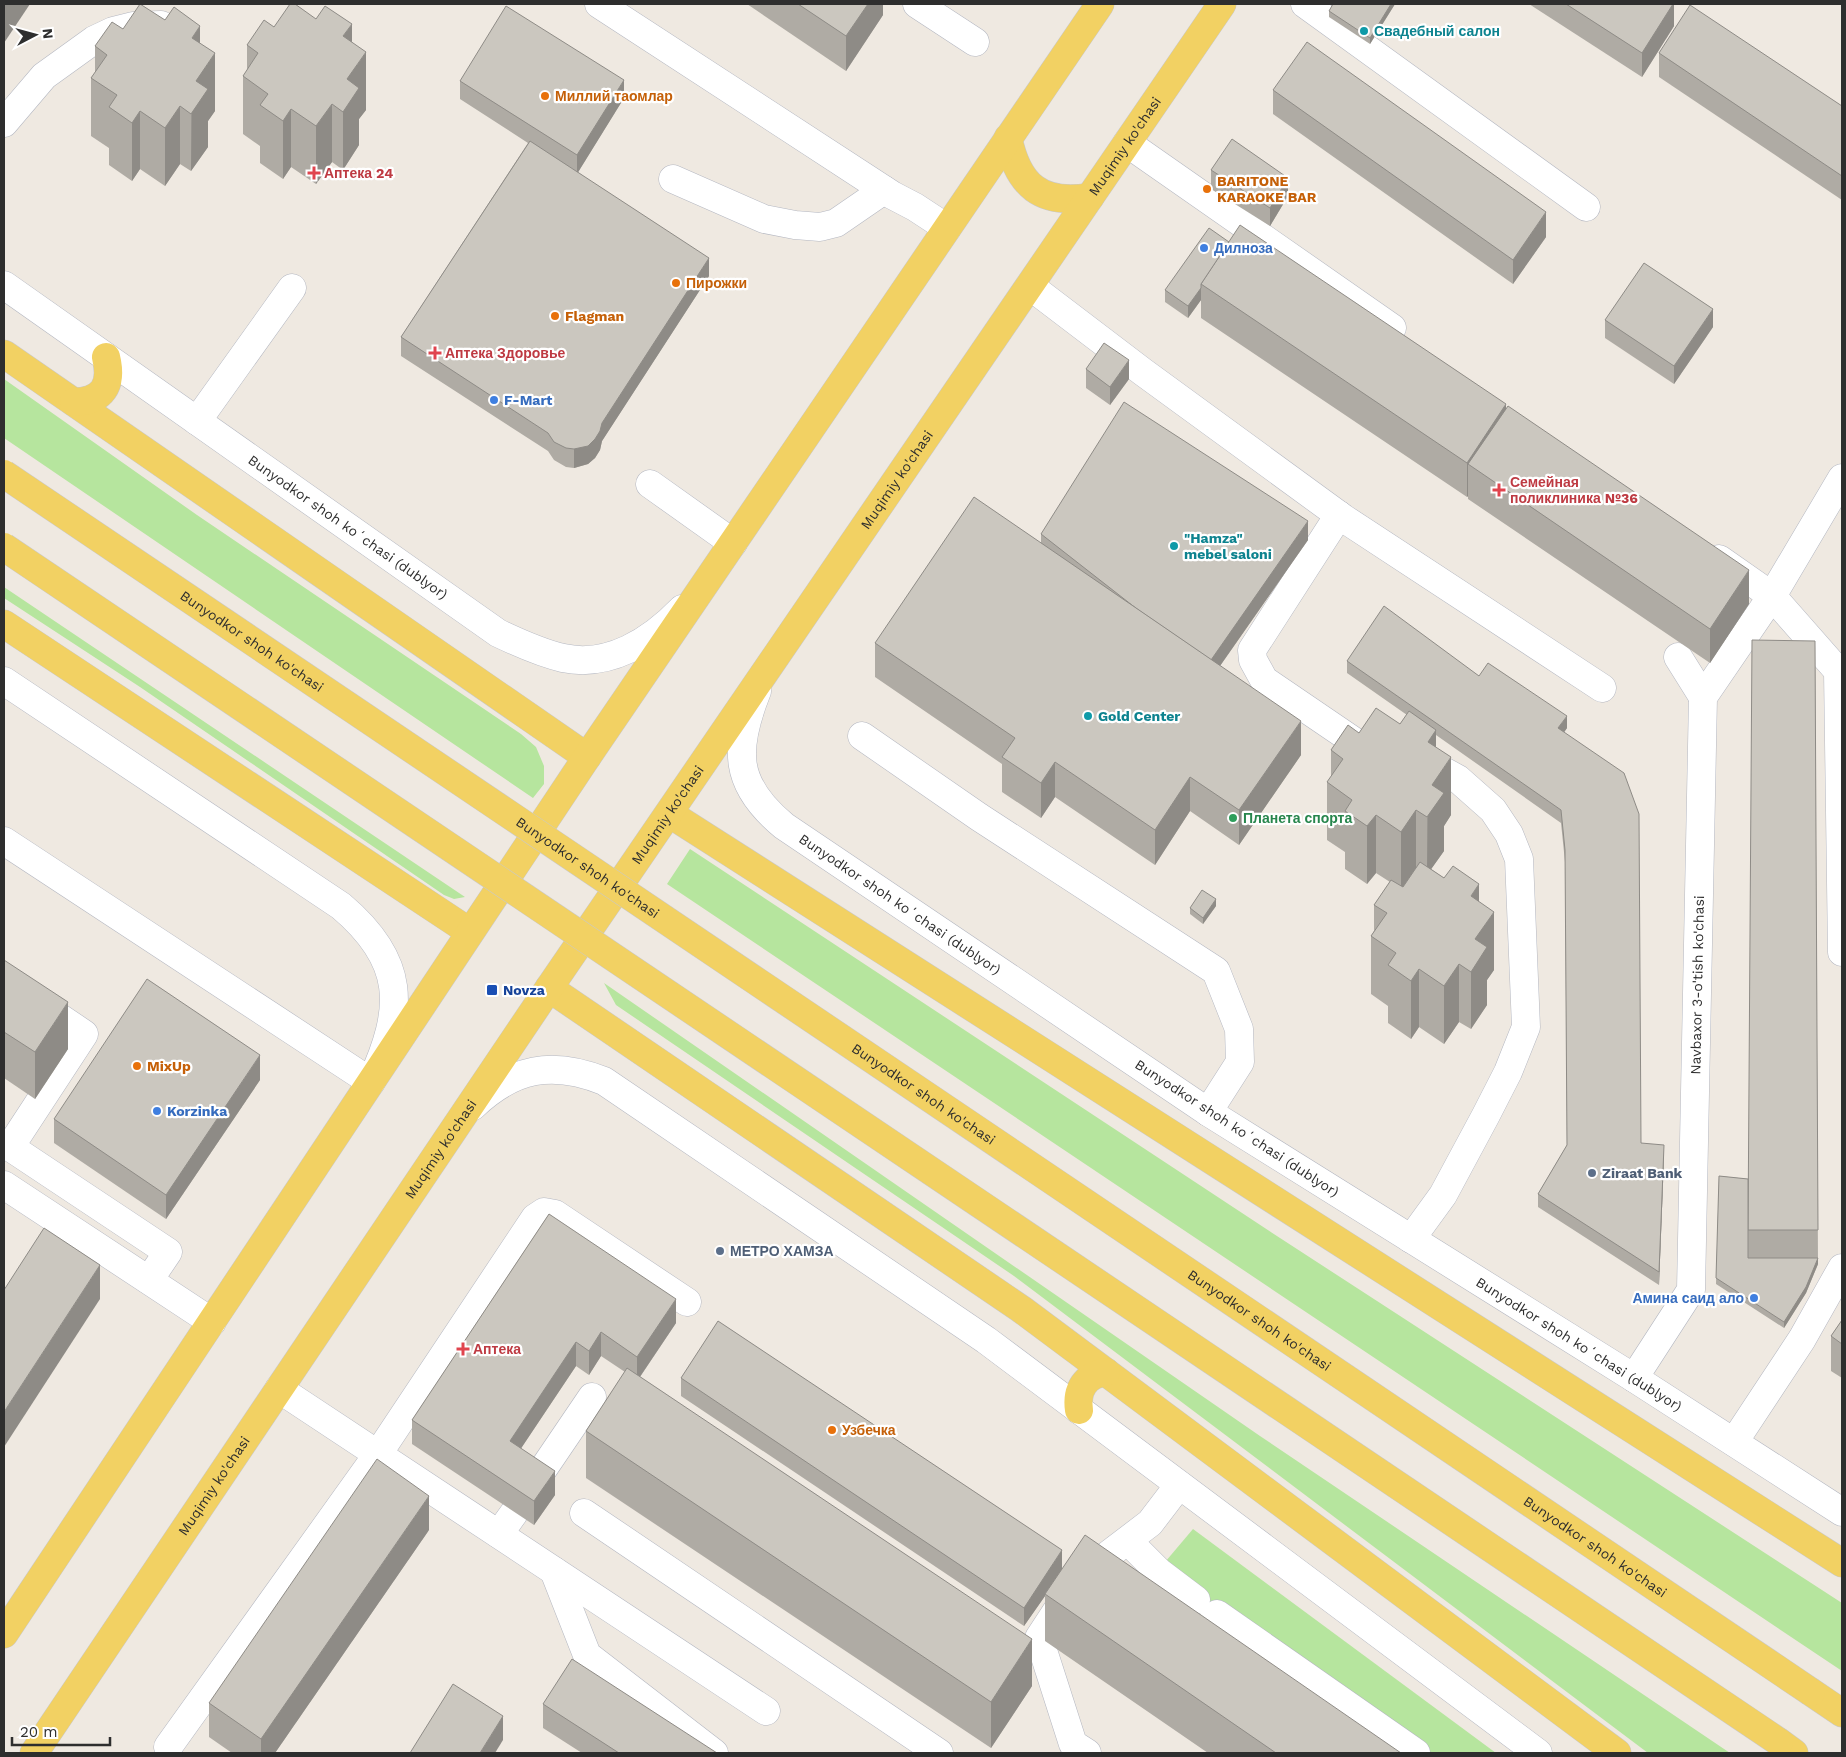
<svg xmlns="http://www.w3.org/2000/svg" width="1846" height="1757" viewBox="0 0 1846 1757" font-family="'Work Sans',sans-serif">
  <rect width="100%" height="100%" fill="#efe9e1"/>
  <g fill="#b6e59e">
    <polygon points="4,379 197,515 521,734 536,747 544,766 544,784 533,798 4,438"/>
    <polygon points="4,587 465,897 454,899 444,895 140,687 4,598"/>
    <polygon points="690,849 1280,1238 1842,1603 1842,1671 667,884"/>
    <polygon points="604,983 1260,1436 1730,1753 1648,1753 1014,1276 616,1005"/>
    <polygon points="1193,1529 1496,1753 1361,1753 1138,1594"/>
  </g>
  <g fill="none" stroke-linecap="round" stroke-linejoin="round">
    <defs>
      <g id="minor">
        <polyline points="599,4 892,195 915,207 947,228"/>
        <polyline points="917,4 975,42"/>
        <polyline points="1305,4 1586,207"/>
        <polyline points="4,123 44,76 94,40 113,31 133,26 161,25"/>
        <polyline points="1127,143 1392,328"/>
        <polyline points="673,179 764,219 795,225 820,227 836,223 884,190"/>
        <path d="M4 285 498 633C519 643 541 653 563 658 609 668 651 641 682 609"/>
        <polyline points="1030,286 1143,372 1343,518 1602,688"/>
        <polyline points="197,421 292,288"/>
        <polyline points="650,484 733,543"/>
        <polyline points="1339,515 1252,650 1253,660 1264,680 1358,744 1377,747"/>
        <polyline points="1719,559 1772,596 1838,671 1842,952"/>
        <polyline points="1678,657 1703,697"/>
        <path d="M4 681 341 906C406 961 405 1008 371 1082L4 841"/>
        <path d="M757 691C734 749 733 784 784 826L1208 1112 1634 1378 1842 1512"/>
        <polyline points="862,736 979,817 1216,971 1239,1029 1240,1062 1208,1112"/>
        <polyline points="4,980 84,1034 10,1147 168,1252 149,1280"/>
        <path d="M473 1106C513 1068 552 1060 604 1081L986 1340 1538 1753"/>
        <polyline points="4,1185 212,1322"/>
        <polyline points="1411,1239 1443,1195 1486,1115 1508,1072 1526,1027 1519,859 1509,834 1493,810 1458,779 1418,757"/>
        <path id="s1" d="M1634 1378 1691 1290 1703 697 1772 596 1842 478"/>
        <polyline points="279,1389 766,1711"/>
        <polyline points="1734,1442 1802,1339 1842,1268"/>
        <polyline points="535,1481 592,1397"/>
        <polyline points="584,1513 939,1753"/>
        <polyline points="499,1534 514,1513"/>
        <polyline points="1128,1541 1159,1572 1196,1600"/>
        <polyline points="554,1571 587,1655 714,1753"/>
        <polyline points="1186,1628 1200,1638 1217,1614 1416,1753"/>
        <polyline points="168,1747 378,1454 535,1218 544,1212 555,1214 687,1302"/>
        <polyline points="1087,1753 1073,1744 1039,1638 1079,1577 1150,1523 1179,1485"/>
      </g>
      <g id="major">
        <path d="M1008 138C1018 186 1041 205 1090 197"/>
        <polyline points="4,354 587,757"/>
        <path d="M74 402C103 401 113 385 106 357"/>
        <polyline points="4,624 470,932"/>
        <polyline points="670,814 1842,1563"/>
        <polyline points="549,988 1021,1309 1617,1753"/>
        <path d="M1079 1410C1076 1390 1085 1375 1106 1372"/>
        <polyline points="4,1634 587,757 1100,4"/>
        <polyline points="1811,1692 1842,1713"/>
        <polyline points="1779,1742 1794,1753"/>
        <path id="s2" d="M34 1753 549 988 1222 4"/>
      </g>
    </defs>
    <use href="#minor" stroke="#b4b7c1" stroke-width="29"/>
    <use href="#major" stroke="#c9c9c9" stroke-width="29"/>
    <use href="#minor" stroke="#fff" stroke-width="28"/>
    <use href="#major" stroke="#f2d163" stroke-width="28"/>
    <defs>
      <g id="major-bridge">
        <path id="s3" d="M4 474 1811 1692"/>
        <polyline points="4,547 1779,1742"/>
      </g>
    </defs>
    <use href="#major-bridge" stroke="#c9c9c9" stroke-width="29" stroke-linecap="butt"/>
    <use href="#major-bridge" stroke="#f2d163" stroke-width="28"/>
  </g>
  <g fill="#afaba4">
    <polygon points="747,4 883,4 883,15 846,71"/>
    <polygon points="1395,4 1370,44 1329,17 1329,11"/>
    <polygon points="1529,4 1674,4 1674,26 1642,77"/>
    <polygon points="316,19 352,42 366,110 359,119 359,145 343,170 332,162 316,184 291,167 283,179 260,163 260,146 243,134 243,76 247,71 247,45"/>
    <polygon points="165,20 200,43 215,111 208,121 208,147 191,171 180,164 165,186 140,169 132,181 109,165 109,148 91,136 91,78 95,73 95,46"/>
    <polygon points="1659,53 1842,106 1842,200 1659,77"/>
    <polygon points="460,81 624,98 578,172 709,276 602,441 600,450 595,458 588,464 574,468 566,467 554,460 548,451 401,356 401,337 528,143 460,99"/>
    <polygon points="1273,90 1546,237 1513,284 1273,114"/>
    <polygon points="1211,170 1288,196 1270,226 1211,189"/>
    <polygon points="1229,242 1506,408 1749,604 1710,663 1468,499 1468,496 1467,497 1201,318 1201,300 1188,318 1165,302 1165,290"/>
    <polygon points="1605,320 1713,327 1674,384 1605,338"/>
    <polygon points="1086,369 1129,379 1110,405 1086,388"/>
    <polygon points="1041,534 1308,540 1220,666 1301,755 1239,845 1190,811 1155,865 1055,797 1041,818 1002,792 1002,764 875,677 875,643 1041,543"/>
    <polygon points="1815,641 1818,1264 1806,1293 1784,1328 1716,1284 1719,1176 1748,1179"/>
    <polygon points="1347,661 1479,676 1567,728 1564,732 1641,1143 1664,1158 1659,1285 1538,1207 1538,1194 1567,1145 1565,862 1561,823 1436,735 1436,747 1451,815 1444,826 1444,851 1431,869 1479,902 1494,970 1487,980 1487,1005 1471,1029 1459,1022 1444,1044 1419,1027 1411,1039 1388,1023 1388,1006 1371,994 1371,936 1374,931 1374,905 1390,882 1376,873 1367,884 1345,869 1345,852 1327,840 1327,782 1331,777 1331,750 1359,733 1400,724 1407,715 1347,673"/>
    <polygon points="1216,906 1203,924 1190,914 1190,908"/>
    <polygon points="4,960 68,1049 35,1099 4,1078"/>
    <polygon points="260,1080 166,1219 54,1143 54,1119"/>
    <polygon points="549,1214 676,1323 640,1377 1032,1686 991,1748 586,1478 586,1431 625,1372 601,1356 589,1375 576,1366 521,1448 555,1495 534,1525 412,1444 412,1420"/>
    <polygon points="1842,1320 1842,1378 1831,1371 1831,1336"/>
    <polygon points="681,1378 1062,1568 1401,1753 1208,1753 1045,1641 1045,1596 1024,1626 681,1396"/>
    <polygon points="429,1530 275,1753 232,1753 209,1737 209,1703"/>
    <polygon points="543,1704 717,1753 582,1753 543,1728"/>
  </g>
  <g fill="#8e8b86">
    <polygon points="4,4 30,4 4,43"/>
    <polygon points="868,4 883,4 883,15 846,71 846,36"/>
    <polygon points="1391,4 1395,4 1370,44 1370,38"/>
    <polygon points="1673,4 1674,4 1674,26 1642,77 1642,53"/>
    <polygon points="352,24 352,72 366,52 366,110 359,119 359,145 343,170 343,36"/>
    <polygon points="200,26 200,75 215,53 215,111 208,121 208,147 191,171 192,38"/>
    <polygon points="624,80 624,98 577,174 577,155"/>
    <polygon points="332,104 332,162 316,184 316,126"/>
    <polygon points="180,106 180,164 165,186 165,128"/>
    <polygon points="291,109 291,167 283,179 283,121"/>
    <polygon points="140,111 140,169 132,181 132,123"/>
    <polygon points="1288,178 1288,196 1270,226 1270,208"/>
    <polygon points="1546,212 1546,237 1513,284 1513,260"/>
    <polygon points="709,258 709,276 602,441 600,450 595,458 588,464 574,468 574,449 602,423"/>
    <polygon points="1201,288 1201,300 1188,318 1188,306"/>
    <polygon points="1713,309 1713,327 1674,384 1674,366"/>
    <polygon points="1129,360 1129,379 1110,405 1110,387"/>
    <polygon points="1506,404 1506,438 1468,464 1468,496 1467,497 1467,463"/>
    <polygon points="1308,521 1308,540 1208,683 1208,664"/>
    <polygon points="1749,570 1749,604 1710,663 1710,629"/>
    <polygon points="1567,716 1567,728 1558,741 1558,728"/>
    <polygon points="1301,721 1301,755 1239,845 1239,810"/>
    <polygon points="1436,730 1436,779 1451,757 1451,815 1444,826 1444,851 1427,875 1428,742"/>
    <polygon points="1055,762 1055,797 1041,818 1041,783"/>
    <polygon points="1190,777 1190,811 1155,865 1155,830"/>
    <polygon points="1416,810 1416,868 1401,890 1401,832"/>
    <polygon points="1376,815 1376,873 1367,884 1367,826"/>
    <polygon points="1479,884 1479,933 1494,912 1494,970 1487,980 1487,1005 1471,1029 1471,896"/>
    <polygon points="1216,899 1216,906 1203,924 1203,918"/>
    <polygon points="1459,964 1459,1022 1444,1044 1444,986"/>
    <polygon points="1419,969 1419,1027 1411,1039 1411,981"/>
    <polygon points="68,1002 68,1049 35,1099 35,1052"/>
    <polygon points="260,1055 260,1080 166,1219 166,1195"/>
    <polygon points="1664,1145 1664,1158 1659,1285 1659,1272"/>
    <polygon points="1818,1258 1818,1264 1806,1293 1784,1328 1784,1322"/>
    <polygon points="100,1265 100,1299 4,1447 4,1412"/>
    <polygon points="676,1299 676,1323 637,1381 637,1357"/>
    <polygon points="601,1332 601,1356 589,1375 589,1351"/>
    <polygon points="576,1342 576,1366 510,1465 510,1441"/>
    <polygon points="555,1471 555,1495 534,1525 534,1501"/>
    <polygon points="429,1496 429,1530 275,1753 261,1753 261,1739"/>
    <polygon points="1062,1550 1062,1569 1045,1594 1045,1596 1024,1626 1024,1608"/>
    <polygon points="1032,1639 1032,1686 991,1748 991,1702"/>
    <polygon points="503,1716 503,1740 495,1753 480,1753"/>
  </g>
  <g fill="#cbc7bf" stroke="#8e8b86">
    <polygon points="140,4 165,20 174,7 200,26 192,38 215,53 196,81 208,89 191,114 180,106 165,128 140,111 132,123 109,107 117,95 91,78 107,55 95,46 112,22 123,29"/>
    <polygon points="290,4 295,4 316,19 325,6 352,24 343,36 366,52 347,79 359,88 343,112 332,104 316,126 291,109 283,121 260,105 268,94 243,76 258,53 247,45 264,20 274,27"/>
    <polygon points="798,4 868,4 846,36"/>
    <polygon points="1333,4 1391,4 1370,38 1329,11"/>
    <polygon points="1566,4 1673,4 1642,53"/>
    <polygon points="1690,5 1842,106 1842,176 1659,53"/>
    <polygon points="506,6 624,80 577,155 460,81"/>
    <polygon points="1307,42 1546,212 1513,260 1273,90"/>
    <polygon points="1232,139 1288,178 1270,208 1211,170"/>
    <polygon points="530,141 709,258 602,423 600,431 595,439 588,446 574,449 566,448 554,442 548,433 401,337"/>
    <polygon points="1240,225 1506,404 1467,463 1201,284"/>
    <polygon points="1209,228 1229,242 1201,284 1201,288 1188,306 1165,290"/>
    <polygon points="1644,263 1713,309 1674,366 1605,320"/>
    <polygon points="1104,343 1129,360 1110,387 1086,369"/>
    <polygon points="1124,402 1308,521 1211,660 1137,609 1041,534"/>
    <polygon points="1508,406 1749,570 1710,629 1468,464"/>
    <polygon points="974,497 1301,721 1239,810 1190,777 1155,830 1055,762 1041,783 1002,757 1015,738 875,643"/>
    <polygon points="1384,606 1479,676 1488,663 1567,716 1558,728 1624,773 1639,814 1641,1143 1664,1145 1659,1272 1538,1194 1567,1145 1565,850 1561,810 1347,661"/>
    <polygon points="1752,640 1815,641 1818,1230 1748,1230"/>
    <polygon points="1376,708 1400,724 1409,711 1436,730 1428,742 1451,757 1432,785 1444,793 1427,817 1416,810 1401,832 1376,815 1367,826 1345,811 1352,800 1327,782 1343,759 1331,750 1348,725 1359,733"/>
    <polygon points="1420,862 1444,878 1453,866 1479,884 1471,896 1494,912 1475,939 1487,947 1471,972 1459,964 1444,986 1419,969 1411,981 1388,965 1396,953 1371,936 1387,913 1374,905 1391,880 1403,887"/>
    <polygon points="1202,890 1216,899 1203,918 1190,908"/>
    <polygon points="4,960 68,1002 35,1052 4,1032"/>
    <polygon points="147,979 260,1055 166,1195 54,1119"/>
    <polygon points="1719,1176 1748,1179 1748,1258 1818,1258 1806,1287 1784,1322 1716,1278"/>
    <polygon points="549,1214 676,1299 637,1357 601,1332 589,1351 576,1342 510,1441 555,1471 534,1501 412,1420"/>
    <polygon points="44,1228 100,1265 4,1412 4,1290"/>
    <polygon points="1842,1320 1842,1344 1831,1336"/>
    <polygon points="718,1321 1062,1550 1024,1608 681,1378"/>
    <polygon points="627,1368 1032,1639 991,1702 586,1431"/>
    <polygon points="377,1459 429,1496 261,1739 209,1703"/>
    <polygon points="1085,1535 1401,1753 1276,1753 1045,1594"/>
    <polygon points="572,1659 717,1753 619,1753 543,1704"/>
    <polygon points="453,1684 503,1716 480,1753 410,1753"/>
  </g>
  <g fill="#0f9aa8" stroke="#fff" stroke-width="2">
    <circle cx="1364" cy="31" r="5"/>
    <circle cx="1174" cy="546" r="5"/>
    <circle cx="1088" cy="716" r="5"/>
  </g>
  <g fill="#e8710a" stroke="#fff" stroke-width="2">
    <circle cx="545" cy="96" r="5"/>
    <circle cx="1207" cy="189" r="5"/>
    <circle cx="676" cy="283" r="5"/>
    <circle cx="555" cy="316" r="5"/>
    <circle cx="137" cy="1066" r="5"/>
    <circle cx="832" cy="1430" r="5"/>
  </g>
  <g fill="#e0444e" stroke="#fff" stroke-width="2">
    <path d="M311.5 165.5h5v5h5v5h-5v5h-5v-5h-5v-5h5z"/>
    <path d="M432.5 345.5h5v5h5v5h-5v5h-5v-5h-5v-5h5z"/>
    <path d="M1496.5 482.5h5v5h5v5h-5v5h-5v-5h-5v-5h5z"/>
    <path d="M460.5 1341.5h5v5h5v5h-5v5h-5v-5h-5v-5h5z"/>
  </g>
  <g fill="#3f7fe0" stroke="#fff" stroke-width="2">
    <circle cx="1204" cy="248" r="5"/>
    <circle cx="494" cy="400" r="5"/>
    <circle cx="157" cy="1111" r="5"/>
    <circle cx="1754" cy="1298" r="5"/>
  </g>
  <circle fill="#2e9e5b" stroke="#fff" stroke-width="2" cx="1233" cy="818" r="5"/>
  <rect fill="#1a4fb4" stroke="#fff" stroke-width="2" x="486" y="984" width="12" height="12" rx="2.5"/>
  <g fill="#5c6f8a" stroke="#fff" stroke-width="2">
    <circle cx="1592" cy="1173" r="5"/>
    <circle cx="720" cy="1251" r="5"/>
  </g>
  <g text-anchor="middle" stroke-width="4.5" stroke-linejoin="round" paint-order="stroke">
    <g font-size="14" font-weight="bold" fill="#0d838f" stroke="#fff" text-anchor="start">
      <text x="1374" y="36">Свадебный салон</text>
      <text x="1184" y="543">"Hamza"<tspan x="1184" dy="16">mebel saloni</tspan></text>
      <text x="1098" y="721">Gold Center</text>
    </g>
    <g font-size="14" font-weight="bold" fill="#c56008" stroke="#fff" text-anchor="start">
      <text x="555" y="101">Миллий таомлар</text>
      <text x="1217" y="186">BARITONE<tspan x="1217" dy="16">KARAOKE BAR</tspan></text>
      <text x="686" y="288">Пирожки</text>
      <text x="565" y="321">Flagman</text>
      <text x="147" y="1071">MixUp</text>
      <text x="842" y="1435">Узбечка</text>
    </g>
    <g font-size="14" fill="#2e2e2e" stroke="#fff">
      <text dy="5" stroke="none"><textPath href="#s2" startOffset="1942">Muqimiy ko'chasi</textPath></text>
      <text dy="5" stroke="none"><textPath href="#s2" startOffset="1538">Muqimiy ko'chasi</textPath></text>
      <text transform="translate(348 527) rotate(35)" y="5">Bunyodkor shoh koʻchasi (dublyor)</text>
      <text dy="5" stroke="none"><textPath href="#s3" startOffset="299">Bunyodkor shoh ko'chasi</textPath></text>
      <text dy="5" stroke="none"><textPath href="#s2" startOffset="1132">Muqimiy ko'chasi</textPath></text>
      <text dy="5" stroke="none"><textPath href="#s3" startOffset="704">Bunyodkor shoh ko'chasi</textPath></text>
      <text transform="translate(900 904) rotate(34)" y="5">Bunyodkor shoh koʻchasi (dublyor)</text>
      <text dy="5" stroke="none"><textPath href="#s1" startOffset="410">Navbaxor 3-o'tish ko'chasi</textPath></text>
      <text dy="5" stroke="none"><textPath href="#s3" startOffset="1109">Bunyodkor shoh ko'chasi</textPath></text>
      <text transform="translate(1237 1128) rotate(33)" y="5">Bunyodkor shoh koʻchasi (dublyor)</text>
      <text dy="5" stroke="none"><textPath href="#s2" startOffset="728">Muqimiy ko'chasi</textPath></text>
      <text dy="5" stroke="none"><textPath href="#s3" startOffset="1514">Bunyodkor shoh ko'chasi</textPath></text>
      <text transform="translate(1579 1344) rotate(32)" y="5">Bunyodkor shoh koʻchasi (dublyor)</text>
      <text dy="5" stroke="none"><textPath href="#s2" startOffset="322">Muqimiy ko'chasi</textPath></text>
      <text dy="5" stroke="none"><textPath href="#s3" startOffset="1919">Bunyodkor shoh ko'chasi</textPath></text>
    </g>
    <g font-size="14" font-weight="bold" fill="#be3a42" stroke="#fff" text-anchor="start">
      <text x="324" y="178">Аптека 24</text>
      <text x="445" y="358">Аптека Здоровье</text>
      <text x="1510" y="487">Семейная<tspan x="1510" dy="16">поликлиника №36</tspan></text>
      <text x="473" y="1354">Аптека</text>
    </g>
    <g font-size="14" font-weight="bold" fill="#366cbe" stroke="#fff" text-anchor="start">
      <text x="1214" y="253">Дилноза</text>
      <text x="504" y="405">F-Mart</text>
      <text x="167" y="1116">Korzinka</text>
      <text x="1744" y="1303" text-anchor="end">Амина саид ало</text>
    </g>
    <g font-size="14" font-weight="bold" fill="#27864d" stroke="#fff" text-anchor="start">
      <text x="1243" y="823">Планета спорта</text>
    </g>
    <g font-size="14" font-weight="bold" fill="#164399" stroke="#fff" text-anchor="start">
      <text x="503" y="995">Novza</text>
    </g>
    <g font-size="14" font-weight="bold" fill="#4e5e75" stroke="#fff" text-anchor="start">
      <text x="1602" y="1178">Ziraat Bank</text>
      <text x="730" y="1256">МЕТРО ХАМЗА</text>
    </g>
  </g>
  <rect width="1846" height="1757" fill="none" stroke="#2e2e2e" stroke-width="10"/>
  <g transform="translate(35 35) rotate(84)" stroke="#ffffff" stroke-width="4" paint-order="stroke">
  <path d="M0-4L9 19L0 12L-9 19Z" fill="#2e2e2e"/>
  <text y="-8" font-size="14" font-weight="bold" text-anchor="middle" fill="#2e2e2e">N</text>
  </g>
  <path d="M12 1737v8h98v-8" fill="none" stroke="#2e2e2e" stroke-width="2.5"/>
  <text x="20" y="1737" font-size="15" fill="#2e2e2e" stroke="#ffffff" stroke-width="4" paint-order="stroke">20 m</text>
</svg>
